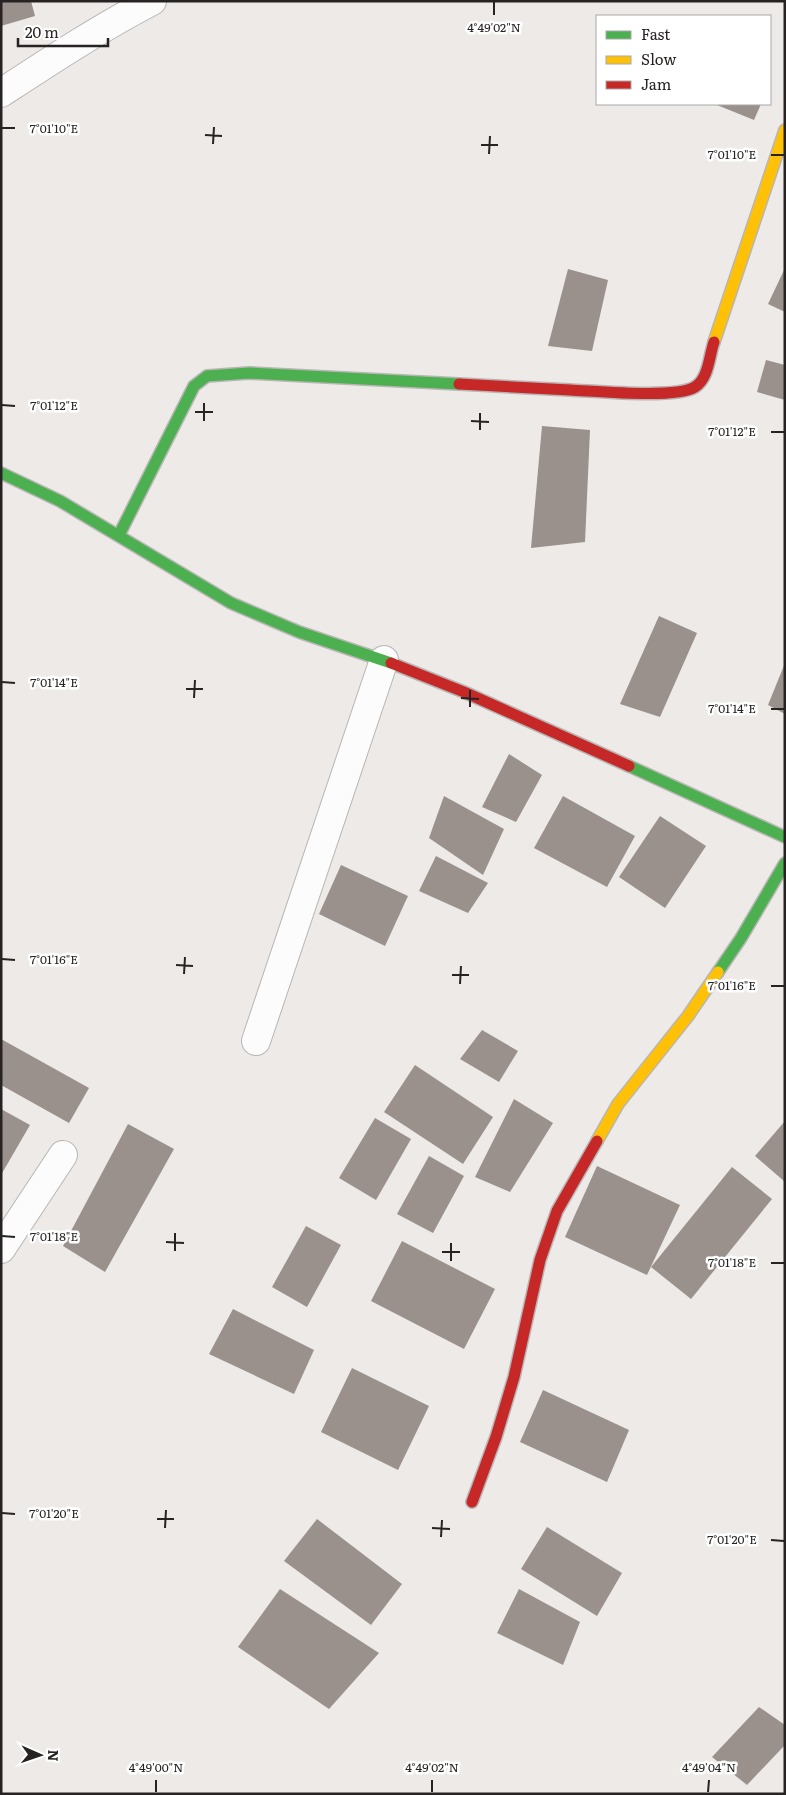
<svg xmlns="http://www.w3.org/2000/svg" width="786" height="1795" viewBox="0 0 786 1795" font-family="Literata,serif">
  <rect width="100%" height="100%" fill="#edeae8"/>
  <g fill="#9a918d">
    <polygon points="1,1 31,1 35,16 1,26"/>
    <polygon points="718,104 761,104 754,120 717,105"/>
    <polygon points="785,268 785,312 768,304"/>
    <polygon points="568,269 608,280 592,351 548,346"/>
    <polygon points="766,360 785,365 785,400 757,392"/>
    <polygon points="542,426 590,430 585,542 531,548"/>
    <polygon points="659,616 697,633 660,717 620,704"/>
    <polygon points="785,663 785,714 768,705"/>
    <polygon points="509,754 542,775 516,822 482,807"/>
    <polygon points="444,796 504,829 483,875 429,838"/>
    <polygon points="563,796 635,836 607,887 534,848"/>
    <polygon points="660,816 706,846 665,908 619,877"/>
    <polygon points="436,856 488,883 468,913 419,891"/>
    <polygon points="341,865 408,896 385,946 319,914"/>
    <polygon points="482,1030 518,1051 499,1082 460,1059"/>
    <polygon points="1,1039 89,1088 69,1123 1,1085"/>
    <polygon points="415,1065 493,1117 463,1164 384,1112"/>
    <polygon points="514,1099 553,1123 510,1192 475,1177"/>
    <polygon points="1,1109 30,1125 1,1175"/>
    <polygon points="375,1118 411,1139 376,1200 339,1178"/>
    <polygon points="785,1121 785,1182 755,1156"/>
    <polygon points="128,1124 174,1149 105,1272 63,1246"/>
    <polygon points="429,1156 464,1176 433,1233 397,1214"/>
    <polygon points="597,1166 680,1205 647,1275 565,1237"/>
    <polygon points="732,1167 772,1199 691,1299 651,1267"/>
    <polygon points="306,1226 341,1245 307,1307 272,1287"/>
    <polygon points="402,1241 495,1289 464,1349 371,1301"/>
    <polygon points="233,1309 314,1350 294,1394 209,1354"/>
    <polygon points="352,1368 429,1406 398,1470 321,1432"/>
    <polygon points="543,1390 629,1430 607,1482 520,1442"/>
    <polygon points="317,1519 402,1584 371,1625 284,1561"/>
    <polygon points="547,1527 622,1573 597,1616 521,1569"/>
    <polygon points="280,1589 379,1653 329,1709 238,1647"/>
    <polygon points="519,1589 580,1622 563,1665 497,1633"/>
    <polygon points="759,1707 785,1725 785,1745 747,1785 712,1757"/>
  </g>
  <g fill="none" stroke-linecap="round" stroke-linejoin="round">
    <defs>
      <g id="street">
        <path d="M1 93C50 61 100 28 152 1"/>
        <polyline points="256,1041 384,660"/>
        <polyline points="1,1249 63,1155"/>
      </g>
      <g id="fast">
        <polyline points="1,473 60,501 231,603 299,632 391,663"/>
        <polyline points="119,535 194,386 207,376 249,373 459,384"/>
        <polyline points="629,766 785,837"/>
        <polyline points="718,972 741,938 785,863"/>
      </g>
      <g id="slow">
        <polyline points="714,342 785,130"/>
        <polyline points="597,1141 618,1104 688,1016 718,972"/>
      </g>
      <g id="jam">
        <path d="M459 384C496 386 533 388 570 390 595 391 676 399 695 387 709 378 709 356 714 342"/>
        <polyline points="391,663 464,692 629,766"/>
        <polyline points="472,1502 496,1437 514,1377 540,1260 557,1211 597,1141"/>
      </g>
    </defs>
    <use href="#street" stroke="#b8b6b4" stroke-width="30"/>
    <use href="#fast" stroke="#b8b6b4" stroke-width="14"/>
    <use href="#slow" stroke="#b8b6b4" stroke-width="14"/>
    <use href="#jam" stroke="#b8b6b4" stroke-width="14"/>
    <use href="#street" stroke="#fcfcfc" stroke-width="28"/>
    <use href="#fast" stroke="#4caf50" stroke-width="11"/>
    <use href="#slow" stroke="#ffc107" stroke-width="11"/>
    <use href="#jam" stroke="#c62828" stroke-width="11"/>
  </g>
  <path fill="none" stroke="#262322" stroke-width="2" d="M494 15V2M2 128H15M205 135 222 136M213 144 214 127M481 145H498M489 154 490 136M771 155H784M2 405 15 406M195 412H213M204 421V403M471 421 489 422M480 430V413M771 432H784M2 682 15 683M186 689H203M194 698 195 680M461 698 479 699M470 707V690M771 709H784M2 959 15 960M176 965 193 966M184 974 185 957M452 975H469M460 984 461 966M771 986H784M2 1236 15 1237M166 1242 184 1243M175 1251V1233M442 1252H460M451 1261V1243M771 1263H784M2 1513 15 1514M157 1519H174M165 1528 166 1510M432 1528 450 1529M441 1537 442 1520M771 1540 784 1541M156 1792V1780M432 1792V1780M708 1792 709 1780"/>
  <g font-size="12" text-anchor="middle" fill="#262322" stroke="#fff" stroke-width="5" stroke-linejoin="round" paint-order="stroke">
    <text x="494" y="32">4°49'02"N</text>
    <text x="54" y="133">7°01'10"E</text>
    <text x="732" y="159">7°01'10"E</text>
    <text x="54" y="410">7°01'12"E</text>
    <text x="732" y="436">7°01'12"E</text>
    <text x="54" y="687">7°01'14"E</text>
    <text x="732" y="713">7°01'14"E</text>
    <text x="54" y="964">7°01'16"E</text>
    <text x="732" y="990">7°01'16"E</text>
    <text x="54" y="1241">7°01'18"E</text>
    <text x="732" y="1267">7°01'18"E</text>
    <text x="54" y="1518">7°01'20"E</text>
    <text x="732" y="1544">7°01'20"E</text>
    <text x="156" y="1772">4°49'00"N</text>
    <text x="432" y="1772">4°49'02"N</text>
    <text x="709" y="1772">4°49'04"N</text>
  </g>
  <rect width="786" height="1795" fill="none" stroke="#262322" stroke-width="5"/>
  <rect x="596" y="15" width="175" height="90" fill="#ffffff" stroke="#a8a7a7"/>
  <rect x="606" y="31" width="25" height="8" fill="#4caf50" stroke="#a8a7a7"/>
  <text x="641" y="40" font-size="15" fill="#262322">Fast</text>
  <rect x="606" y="56" width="25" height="8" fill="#ffc107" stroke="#a8a7a7"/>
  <text x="641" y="65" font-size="15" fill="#262322">Slow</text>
  <rect x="606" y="81" width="25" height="8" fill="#c62828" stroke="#a8a7a7"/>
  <text x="641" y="90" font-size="15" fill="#262322">Jam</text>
  <g transform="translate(40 1755) rotate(92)" stroke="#ffffff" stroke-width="4" paint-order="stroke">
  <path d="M0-4L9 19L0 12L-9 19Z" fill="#262322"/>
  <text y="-8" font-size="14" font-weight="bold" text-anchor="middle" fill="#262322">N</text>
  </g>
  <path d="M18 38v8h90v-8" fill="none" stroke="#262322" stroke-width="2.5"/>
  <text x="25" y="38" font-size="15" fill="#262322" stroke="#ffffff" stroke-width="4" paint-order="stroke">20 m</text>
</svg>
